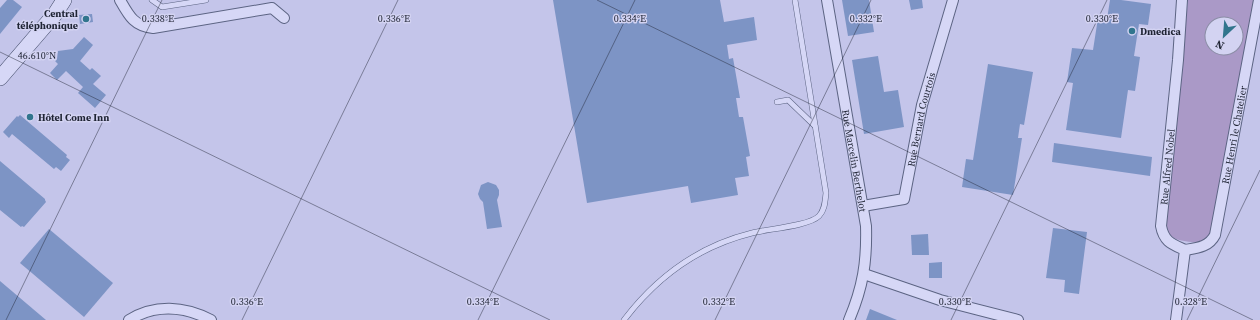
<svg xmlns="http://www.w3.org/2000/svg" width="1260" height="320" viewBox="0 0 1260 320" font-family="'Source Serif 4',serif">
  <rect width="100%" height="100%" fill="#c4c5ea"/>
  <path fill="#aa99c7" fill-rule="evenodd" d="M1188 0H1255L1210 236 1202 243C1189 241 1169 243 1166 227ZM1212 24H1236V48H1212Z"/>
  <g fill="#7d94c5">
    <polygon points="7,0 13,0 22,7 0,34 0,8"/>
    <polygon points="553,0 720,0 724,22 754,17 757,40 727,45 729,59 733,58 740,98 736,98 739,117 743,117 750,156 746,157 749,176 735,178 738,195 691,203 688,186 587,203"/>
    <polygon points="842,0 869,0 874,32 848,36"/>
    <polygon points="909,0 922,0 923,8 911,10"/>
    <polygon points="1110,0 1121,0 1151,4 1148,25 1139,24 1134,56 1140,57 1135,91 1128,90 1121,138 1066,130 1073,83 1067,82 1072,48 1093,50 1098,18 1107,19"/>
    <polygon points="92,14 93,22 80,24 79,15"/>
    <polygon points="84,37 93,45 80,61 90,70 92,68 101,76 93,84 106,95 95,108 78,93 83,87 66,71 57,80 50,73 58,64 55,61 57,59 58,51 73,49"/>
    <polygon points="878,56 884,92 898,90 904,127 864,134 852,60"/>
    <polygon points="988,64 1033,72 1024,125 1020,124 1018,138 1022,138 1013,195 962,187 966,159 973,160"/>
    <polygon points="20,115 67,155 66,157 70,160 61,171 56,167 54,169 12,134 9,138 3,132 17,116 18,117"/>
    <polygon points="1054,143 1152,157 1150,176 1052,162"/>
    <polygon points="0,161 45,199 45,200 46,202 24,227 22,226 21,227 0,210"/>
    <polygon points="488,182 496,185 499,190 499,195 497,200 502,227 487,229 483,202 480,199 478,194 481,185"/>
    <polygon points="1053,228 1087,232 1079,294 1064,292 1065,280 1046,278"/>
    <polygon points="49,229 113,283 84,317 20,263"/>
    <polygon points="928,234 929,255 912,255 911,235"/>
    <polygon points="942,262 942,278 929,278 929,263"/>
    <polygon points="0,281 46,320 0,320"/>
    <polygon points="870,309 897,320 866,320"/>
  </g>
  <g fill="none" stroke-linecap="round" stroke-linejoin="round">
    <defs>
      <g id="lane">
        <polyline points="152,0 162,7 206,0"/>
        <polyline points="777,102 788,100 815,126"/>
        <path d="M624 320C656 278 699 246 752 233 767 229 809 226 819 216 825 210 825 201 826 193L795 0"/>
      </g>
      <g id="street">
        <path d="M120 0C129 16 134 26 153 28L272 8 284 18"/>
        <path id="s1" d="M827 0 866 226C867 262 863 287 849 320"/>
        <path id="s2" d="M863 206 904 199 922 105 953 0"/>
        <path id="s3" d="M1185 250C1197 248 1209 247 1215 235L1259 0"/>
        <polyline points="864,274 940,300 1018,320"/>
        <path d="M129 320C155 304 184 306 211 320"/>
        <path id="s4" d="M1176 320 1185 250C1172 244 1164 242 1161 226L1178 60 1182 0"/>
      </g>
      <polyline id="secondary" points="0,78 55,14 64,0"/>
    </defs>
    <use href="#lane" stroke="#5c6483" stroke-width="6"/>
    <use href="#street" stroke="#5c6483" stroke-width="12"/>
    <use href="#secondary" stroke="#3f4865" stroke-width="16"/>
    <use href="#lane" stroke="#d6d7f6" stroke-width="5"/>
    <use href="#street" stroke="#d6d7f6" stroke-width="10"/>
    <use href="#secondary" stroke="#d6d7f6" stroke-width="15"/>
  </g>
  <path fill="none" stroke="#1f2434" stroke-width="1" stroke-opacity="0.45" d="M597 0 1253 320M0 52 550 320M6 320 162 0M242 320 398 0M478 320 635 0M715 320 871 0M951 320 1107 0M1187 320 1260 170"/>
  <g fill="#31758d" stroke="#d3d3f2" stroke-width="1.5">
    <circle cx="86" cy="19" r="4"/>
    <circle cx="1132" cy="31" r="4"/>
    <circle cx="30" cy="117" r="4"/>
  </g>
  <g text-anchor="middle" stroke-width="3" stroke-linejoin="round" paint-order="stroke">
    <g font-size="10" font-weight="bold" fill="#1f2434" stroke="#d3d3f2" text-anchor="start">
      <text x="78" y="17" text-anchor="end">Central<tspan x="78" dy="12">téléphonique</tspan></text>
      <text x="1140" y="35">Dmedica</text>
      <text x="38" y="121">Hôtel Come Inn</text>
    </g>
    <g font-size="10" fill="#1f2434" stroke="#d3d3f2">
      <text dy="4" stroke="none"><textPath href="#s2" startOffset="123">Rue Bernard Courtois</textPath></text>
      <text dy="4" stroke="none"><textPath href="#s3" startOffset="137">Rue Henri le Chatelier</textPath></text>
      <text dy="4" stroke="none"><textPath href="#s1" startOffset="163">Rue Marcelin Berthelot</textPath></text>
      <text dy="4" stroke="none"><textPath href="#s4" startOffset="166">Rue Alfred Nobel</textPath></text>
    </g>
  </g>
  <g font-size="10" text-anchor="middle" fill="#1f2434" stroke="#d3d3f2" stroke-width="3" stroke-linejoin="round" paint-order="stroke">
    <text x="866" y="22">0.332°E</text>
    <text x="158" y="22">0.338°E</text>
    <text x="394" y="22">0.336°E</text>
    <text x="630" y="22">0.334°E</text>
    <text x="1102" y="22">0.330°E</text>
    <text x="37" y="59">46.610°N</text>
    <text x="247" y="305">0.336°E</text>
    <text x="483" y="305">0.334°E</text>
    <text x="719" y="305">0.332°E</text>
    <text x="955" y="305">0.330°E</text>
    <text x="1191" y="305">0.328°E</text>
  </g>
  <g transform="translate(1224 36) rotate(206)"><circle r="19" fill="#d3d3f2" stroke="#8b8da6"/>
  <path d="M0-3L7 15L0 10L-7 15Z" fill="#31758d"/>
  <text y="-6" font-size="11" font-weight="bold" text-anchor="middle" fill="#1f2434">N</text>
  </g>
</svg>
